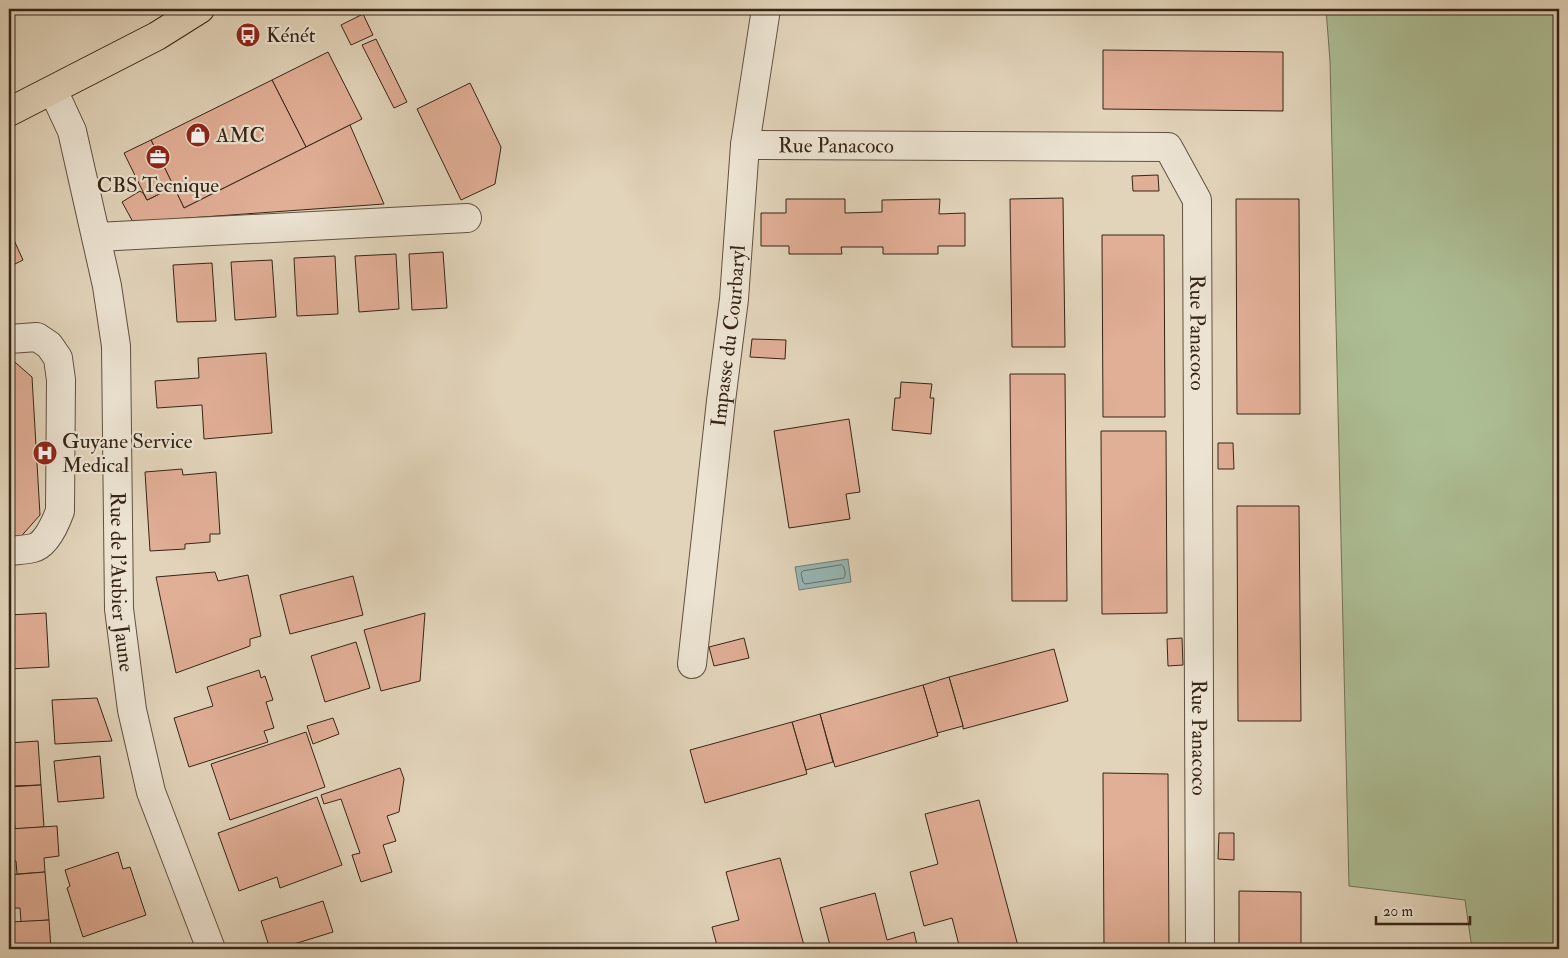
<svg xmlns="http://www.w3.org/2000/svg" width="1568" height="958" viewBox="0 0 1568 958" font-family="'IM FELL Double Pica',serif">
  <rect width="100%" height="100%" fill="#e2d4ba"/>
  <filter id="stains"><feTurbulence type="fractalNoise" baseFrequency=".004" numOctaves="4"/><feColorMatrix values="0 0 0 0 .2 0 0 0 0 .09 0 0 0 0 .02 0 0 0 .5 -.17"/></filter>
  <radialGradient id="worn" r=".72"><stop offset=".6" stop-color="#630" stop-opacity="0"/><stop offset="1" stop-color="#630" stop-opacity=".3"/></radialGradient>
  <polygon fill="#adbe95" stroke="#727256" points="1326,9 1559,9 1559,949 1472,949 1465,900 1349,886 1330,61"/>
  <polygon fill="#96b7b6" stroke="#707d76" points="848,559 851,582 799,590 795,567"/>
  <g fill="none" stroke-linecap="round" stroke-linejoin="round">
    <path stroke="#666e66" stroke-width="1" d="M842 565C845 567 846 575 844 578L805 584 803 582 801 573 803 571Z"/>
  </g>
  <g fill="#e1ae96" stroke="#362516">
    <polygon points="363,14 373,35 351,45 341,25"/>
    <polygon points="376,39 407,102 394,108 362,45"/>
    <polygon points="1103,50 1283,52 1283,111 1103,109"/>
    <polygon points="328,52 362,119 306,147 272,80"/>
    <polygon points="272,80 306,147 184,208 151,140"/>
    <polygon points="470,83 501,147 495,184 461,200 417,109"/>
    <polygon points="350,125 384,204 133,222 122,202 140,191 143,193 147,200 174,187 184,208"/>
    <polygon points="151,140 174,187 147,200 124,153"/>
    <polygon points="1158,175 1159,191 1133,191 1132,176"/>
    <polygon points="1063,198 1065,347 1012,347 1010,199"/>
    <polygon points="786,199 845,199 845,213 882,212 882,200 940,199 939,214 965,213 965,246 938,246 938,254 883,254 883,247 841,247 842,254 789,254 789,246 761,246 761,213 786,213"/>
    <polygon points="1236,199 1299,199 1300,414 1237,414"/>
    <polygon points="9,229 23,260 9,267"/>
    <polygon points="1102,235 1164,235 1165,417 1103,417"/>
    <polygon points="443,252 447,308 412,310 409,254"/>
    <polygon points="396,254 399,309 359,312 355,256"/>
    <polygon points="335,256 338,314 297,316 294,258"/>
    <polygon points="272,260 276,317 235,320 231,262"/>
    <polygon points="212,263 216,321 177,322 173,265"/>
    <polygon points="752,339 786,340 785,359 750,357"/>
    <polygon points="266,353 272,433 204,439 202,405 157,408 155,381 199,378 198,358"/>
    <polygon points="9,357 32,377 40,515 9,550"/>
    <polygon points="1010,374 1065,374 1067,601 1012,601"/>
    <polygon points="901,382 932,384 930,398 934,398 931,434 892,430 895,398 900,398"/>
    <polygon points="849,419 860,492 846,494 850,519 789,528 774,431"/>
    <polygon points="1101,431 1166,431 1167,613 1102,614"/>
    <polygon points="1218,443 1233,443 1234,469 1218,469"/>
    <polygon points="182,469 183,475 216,472 220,534 210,534 210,542 185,544 185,549 150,551 145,472"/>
    <polygon points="1237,506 1299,506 1301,721 1238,721"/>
    <polygon points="215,572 218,581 248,575 261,636 250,639 250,646 176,673 156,577"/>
    <polygon points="353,576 363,615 290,634 280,595"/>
    <polygon points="46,613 49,667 9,669 9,615"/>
    <polygon points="425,613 420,681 381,691 364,630"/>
    <polygon points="744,638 749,658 714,666 709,647"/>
    <polygon points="1182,638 1183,665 1168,666 1167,639"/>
    <polygon points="356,642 370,688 325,702 311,656"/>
    <polygon points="1054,649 1068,701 963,729 963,726 949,677"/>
    <polygon points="259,670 261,678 265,676 273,700 266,702 274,728 264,731 268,742 189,767 174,718 213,706 207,687"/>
    <polygon points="949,677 963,726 937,733 923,685"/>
    <polygon points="923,685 938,736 835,767 820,714"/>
    <polygon points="97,698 112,741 55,744 52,700"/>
    <polygon points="820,714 833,762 806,770 792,722"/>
    <polygon points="333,718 339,734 313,744 307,726"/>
    <polygon points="792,722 807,774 705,803 690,750"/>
    <polygon points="306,732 325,787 230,820 211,764"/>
    <polygon points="38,741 41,785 11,786 11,777 9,777 9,743"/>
    <polygon points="100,756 104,798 58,802 54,761"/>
    <polygon points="400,768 404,779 399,812 387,816 396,841 383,845 392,872 361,882 352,855 360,853 341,799 324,804 321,795"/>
    <polygon points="1103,773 1168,774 1169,949 1104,949"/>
    <polygon points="41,785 44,827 15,829 14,811 9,812 9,787"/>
    <polygon points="317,797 342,865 280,888 277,877 239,891 218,833"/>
    <polygon points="979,800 1018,946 1007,949 960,949 952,918 924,926 910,872 938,864 925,814"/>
    <polygon points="57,826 59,856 44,858 45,872 17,874 16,861 9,861 9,829"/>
    <polygon points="1219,833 1234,833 1234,860 1218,859"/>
    <polygon points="118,852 123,869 130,867 146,915 83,937 67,888 70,886 65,870"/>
    <polygon points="780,858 805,949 718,949 712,927 739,920 726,872"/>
    <polygon points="45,872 49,920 21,922 20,908 9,908 9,875"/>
    <polygon points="1239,891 1301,892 1301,949 1239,949"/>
    <polygon points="875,893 887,940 914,932 918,949 831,949 820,908"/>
    <polygon points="323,901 333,932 278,949 270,949 261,921"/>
    <polygon points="49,920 51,949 11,949 10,922"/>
  </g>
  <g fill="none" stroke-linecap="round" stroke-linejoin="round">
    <defs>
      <g id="minor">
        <path id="s1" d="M53 90 72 131 107 286 116 346 119 609 132 710 151 792 211 949"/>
        <path id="s2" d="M745 145 1168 147 1197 200 1200 949"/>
        <polyline points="97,237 467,218"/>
        <path d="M9 339 37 337 49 345 58 358 61 380 60 511C56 522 46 545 33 548 25 550 17 550 9 551"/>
        <path id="s3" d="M692 664 721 401 734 299 745 145 766 9"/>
      </g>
      <polyline id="major" points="9,112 157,36 200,9"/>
    </defs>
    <use href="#minor" stroke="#61513f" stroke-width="30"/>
    <use href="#major" stroke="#362516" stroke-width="30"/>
    <use href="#minor" stroke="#ece3d2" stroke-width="28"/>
    <use href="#major" stroke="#e2d4ba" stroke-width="28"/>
  </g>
  <defs>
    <symbol id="bus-disc" viewBox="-11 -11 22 22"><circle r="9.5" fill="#8f2418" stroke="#ece3d2"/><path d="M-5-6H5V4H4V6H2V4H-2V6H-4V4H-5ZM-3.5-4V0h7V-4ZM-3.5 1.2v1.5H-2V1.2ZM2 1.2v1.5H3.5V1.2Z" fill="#fff"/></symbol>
    <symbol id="shop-disc" viewBox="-11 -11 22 22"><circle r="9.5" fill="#8f2418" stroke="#ece3d2"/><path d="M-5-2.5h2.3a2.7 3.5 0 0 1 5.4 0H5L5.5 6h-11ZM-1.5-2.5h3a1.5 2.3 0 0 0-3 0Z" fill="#fff"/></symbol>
    <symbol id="office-disc" viewBox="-11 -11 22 22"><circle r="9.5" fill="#8f2418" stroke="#ece3d2"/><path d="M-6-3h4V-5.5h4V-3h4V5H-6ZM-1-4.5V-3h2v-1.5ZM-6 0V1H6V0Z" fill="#fff"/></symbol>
    <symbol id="hospital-disc" viewBox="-11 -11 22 22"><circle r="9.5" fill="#8f2418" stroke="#ece3d2"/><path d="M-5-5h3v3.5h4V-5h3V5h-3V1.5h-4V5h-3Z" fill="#fff"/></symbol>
  </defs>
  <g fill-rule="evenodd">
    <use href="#bus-disc" x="234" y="21" width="28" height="28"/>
    <use href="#shop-disc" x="184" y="121" width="28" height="28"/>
    <use href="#office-disc" x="144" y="143" width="28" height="28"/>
    <use href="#hospital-disc" x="31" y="439" width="28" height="28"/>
  </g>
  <g text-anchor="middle" stroke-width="4.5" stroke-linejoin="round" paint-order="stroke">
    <g font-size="21" fill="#362516" stroke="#ece3d2" text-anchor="start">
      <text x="266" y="42">Kénét</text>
      <text x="216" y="142">AMC</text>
      <text x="158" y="192" text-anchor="middle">CBS Tecnique</text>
      <text x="62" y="448">Guyane Service<tspan x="62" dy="24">Medical</tspan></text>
    </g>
    <g font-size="21" fill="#362516" stroke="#ece3d2">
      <text dy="7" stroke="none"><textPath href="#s2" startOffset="91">Rue Panacoco</textPath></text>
      <text dy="7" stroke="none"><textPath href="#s2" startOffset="616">Rue Panacoco</textPath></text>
      <text dy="7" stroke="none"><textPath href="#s3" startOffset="330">Impasse du Courbaryl</textPath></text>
      <text dy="7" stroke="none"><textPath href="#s1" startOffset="501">Rue de l'Aubier Jaune</textPath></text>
      <text dy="7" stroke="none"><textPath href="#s2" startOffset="1021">Rue Panacoco</textPath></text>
    </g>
  </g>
  <rect width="1568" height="958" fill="none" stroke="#e2d4ba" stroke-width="30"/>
  <rect x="10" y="10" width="1548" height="938" fill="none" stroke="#362516" stroke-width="2.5"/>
  <rect x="15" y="15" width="1538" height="928" fill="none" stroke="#362516"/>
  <path d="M1376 916v8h94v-8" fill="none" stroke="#362516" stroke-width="2.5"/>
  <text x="1383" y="916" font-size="15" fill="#362516" stroke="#ece3d2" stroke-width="4" paint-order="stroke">20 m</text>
  <rect width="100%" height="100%" filter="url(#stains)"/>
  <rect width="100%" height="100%" fill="url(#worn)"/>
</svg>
